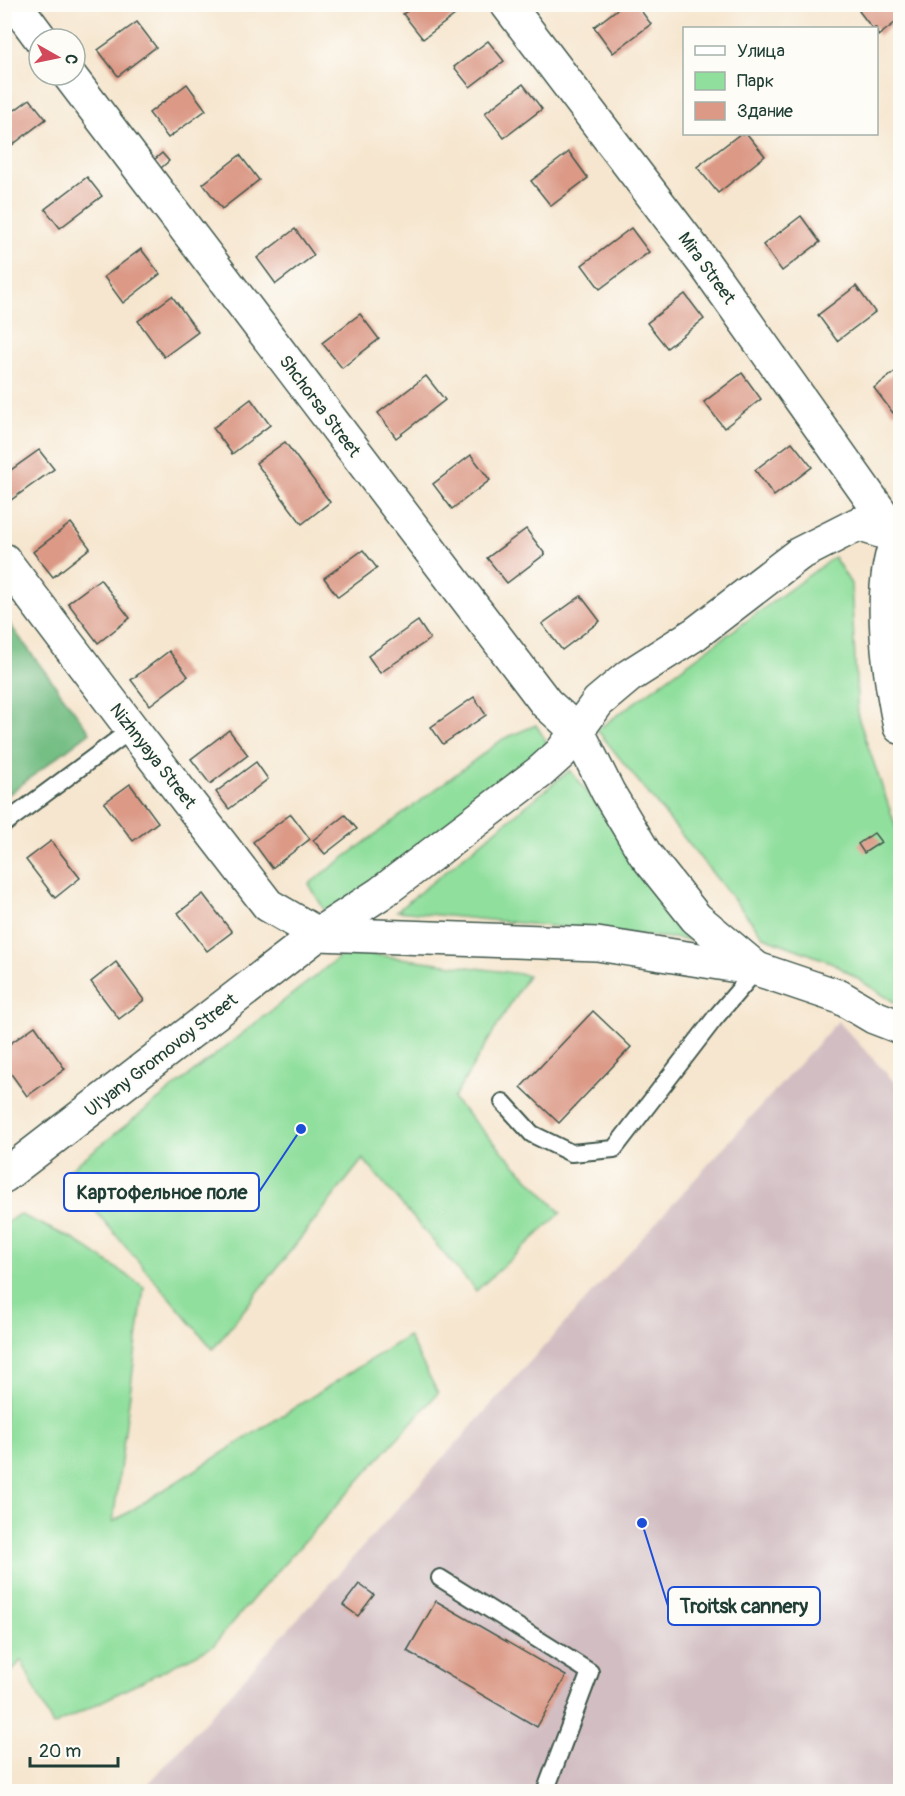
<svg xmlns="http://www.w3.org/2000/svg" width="905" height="1796" viewBox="0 0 905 1796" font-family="Pangolin,sans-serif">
  <rect width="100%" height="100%" fill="#fdfcf7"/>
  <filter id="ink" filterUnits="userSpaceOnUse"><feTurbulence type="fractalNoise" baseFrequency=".0167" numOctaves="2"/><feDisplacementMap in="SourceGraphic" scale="12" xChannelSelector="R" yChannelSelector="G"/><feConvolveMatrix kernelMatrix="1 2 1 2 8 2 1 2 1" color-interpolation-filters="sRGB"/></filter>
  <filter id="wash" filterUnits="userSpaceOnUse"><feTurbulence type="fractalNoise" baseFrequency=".008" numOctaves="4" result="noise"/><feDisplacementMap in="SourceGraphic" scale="24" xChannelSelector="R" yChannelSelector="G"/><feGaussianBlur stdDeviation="1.35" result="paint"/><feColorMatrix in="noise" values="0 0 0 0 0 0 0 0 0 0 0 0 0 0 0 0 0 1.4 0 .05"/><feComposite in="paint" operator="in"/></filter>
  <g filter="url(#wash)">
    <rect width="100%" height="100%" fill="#f6e6cf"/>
    <polygon fill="#d2bec2" points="838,1021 900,1088 900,1791 141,1792"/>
    <g fill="#90df9d" stroke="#588e68" stroke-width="1.5">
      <polygon points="834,557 851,584 858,717 900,839 900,1006 833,963 764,937 597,730"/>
      <polygon points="536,725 548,744 329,918 309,884 503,739"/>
      <polygon points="570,770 702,941 397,911"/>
      <polygon points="347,951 528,975 453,1099 561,1213 476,1291 363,1159 213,1349 64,1174"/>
      <polygon points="19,1214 75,1240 144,1287 113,1522 408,1336 438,1393 257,1594 213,1646 53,1726 21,1660 5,1681 4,1225"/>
    </g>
    <polygon fill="#74be84" stroke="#4a7e5c" stroke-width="1.5" points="5,618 90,732 5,797"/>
    <g id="blocks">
      <g fill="#db9986">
        <polygon points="624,4 636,4 651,24 613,53 594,27"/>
        <polygon points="867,4 900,4 900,19 878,36 876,28 872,28 859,11"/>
        <polygon points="416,5 456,5 460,11 423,39 403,14"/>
        <polygon points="137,22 156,47 118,76 98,50"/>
        <polygon points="488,41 504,61 470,87 454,67"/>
        <polygon points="187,84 206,110 168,138 149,113"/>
        <polygon points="523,84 542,109 504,138 485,113"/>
        <polygon points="30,99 46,119 11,146 4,137 4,118"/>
        <polygon points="740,134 747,134 765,156 718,193 697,167"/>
        <polygon points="569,152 588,178 551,206 531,181"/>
        <polygon points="162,153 169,161 161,168 154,160"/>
        <polygon points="240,155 259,180 222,209 203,184"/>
        <polygon points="87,177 102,196 60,228 45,209"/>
        <polygon points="801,216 820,242 782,271 763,245"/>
        <polygon points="631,228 649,252 600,289 582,265"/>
        <polygon points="295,229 314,255 276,284 257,258"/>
        <polygon points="141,249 160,274 123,303 104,277"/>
        <polygon points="856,286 875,312 837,341 818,315"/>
        <polygon points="685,294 704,319 667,348 647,323"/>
        <polygon points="172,296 198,332 164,357 138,321"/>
        <polygon points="360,314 379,339 342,368 322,343"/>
        <polygon points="900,368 900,408 893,413 874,388"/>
        <polygon points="742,373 761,399 724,428 704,402"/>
        <polygon points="426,376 445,400 396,438 378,413"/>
        <polygon points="251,399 270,425 232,454 213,428"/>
        <polygon points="285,442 330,502 302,524 256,463"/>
        <polygon points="792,442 812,467 774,496 755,470"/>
        <polygon points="39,450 54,469 4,505 4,475"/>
        <polygon points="471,455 490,480 452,509 433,484"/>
        <polygon points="71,523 90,548 53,577 33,552"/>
        <polygon points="526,529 545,554 507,583 487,558"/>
        <polygon points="363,550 377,568 338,597 324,578"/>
        <polygon points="100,579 130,618 98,643 68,603"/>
        <polygon points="581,596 600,621 562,650 542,624"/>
        <polygon points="418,621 430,639 380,673 368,656"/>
        <polygon points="169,651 188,676 150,705 131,680"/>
        <polygon points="474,697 486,715 443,744 431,727"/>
        <polygon points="229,730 248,755 210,784 191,759"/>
        <polygon points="256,762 268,779 229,809 216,792"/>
        <polygon points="130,784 158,822 133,841 104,803"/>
        <polygon points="291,814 310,839 272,868 253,842"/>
        <polygon points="345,815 357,829 325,854 313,840"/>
        <polygon points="874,833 881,842 864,853 858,844"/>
        <polygon points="51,841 80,878 55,898 26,860"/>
        <polygon points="203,894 232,932 207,951 178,913"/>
        <polygon points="116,962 144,1000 119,1019 91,982"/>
        <polygon points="593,1011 631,1047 559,1123 521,1087"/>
        <polygon points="35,1026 65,1069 27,1096 4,1064 4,1048"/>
        <polygon points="359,1584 374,1595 358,1616 343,1605"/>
        <polygon points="436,1601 566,1676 537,1727 407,1651"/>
      </g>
    </g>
  </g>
  <g filter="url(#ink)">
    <use href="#blocks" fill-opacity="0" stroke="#3f564b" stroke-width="1.5"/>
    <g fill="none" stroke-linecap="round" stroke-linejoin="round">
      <defs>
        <g id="service">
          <polyline points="4,824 132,729"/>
          <polyline points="503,1102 532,1134 571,1153 614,1149 715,1018 757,969"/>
          <polyline points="440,1578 590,1672 545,1792"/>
        </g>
        <g id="minor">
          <polyline points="15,4 41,39"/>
          <polyline points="507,4 704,263 898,537"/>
          <polyline points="69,75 546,703 578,732 608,792 645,854 696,918 757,969"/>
          <path d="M900 533C875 584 889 673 900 727"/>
          <polyline points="4,560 132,729 268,905 318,934 597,944 757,969 840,997 874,1017 900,1027"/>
          <polyline points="4,1176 318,934 381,893 540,772 561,753 598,702 629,676 695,634 799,554 858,524 898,537"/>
        </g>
      </defs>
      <use href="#service" stroke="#3f564b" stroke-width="20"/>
      <use href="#minor" stroke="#3f564b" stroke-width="36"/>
      <use href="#service" stroke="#fff" stroke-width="16"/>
      <use href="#minor" stroke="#fff" stroke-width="33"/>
    </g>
  </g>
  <g text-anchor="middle" stroke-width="4.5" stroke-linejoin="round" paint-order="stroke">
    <g font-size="18" fill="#1f3d34" stroke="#fdfcf7">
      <text transform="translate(707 268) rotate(54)" y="6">Mira Street</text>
      <text transform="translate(320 406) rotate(53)" y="6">Shchorsa Street</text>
      <text transform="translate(153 756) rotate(52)" y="6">Nizhnyaya Street</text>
      <text transform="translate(161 1055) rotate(-38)" y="6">Ul'yany Gromovoy Street</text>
    </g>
  </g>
  <path fill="none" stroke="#1d4ed8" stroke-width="2" d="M301 1129L259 1192M642 1523L668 1606"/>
  <g fill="#1d4ed8" stroke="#fdfcf7" stroke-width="2">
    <circle cx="301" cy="1129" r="6"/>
    <circle cx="642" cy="1523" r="6"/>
  </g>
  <g fill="#fdfcf7" stroke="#1d4ed8" stroke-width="2">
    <rect x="64" y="1173" width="195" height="38" rx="6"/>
    <rect x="668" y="1587" width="152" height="38" rx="6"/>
  </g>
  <g font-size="20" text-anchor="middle" font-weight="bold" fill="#1f3d34">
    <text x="162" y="1199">Картофельное поле</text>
    <text x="744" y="1613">Troitsk cannery</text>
  </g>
  <rect width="905" height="1796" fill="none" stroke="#fdfcf7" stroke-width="24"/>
  <rect x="683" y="27" width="195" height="108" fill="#fdfcf7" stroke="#a4b0a9" stroke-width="1.5"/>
  <rect x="695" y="46" width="30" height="9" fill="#ffffff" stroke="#a4b0a9" stroke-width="1.5"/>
  <text x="737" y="57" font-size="18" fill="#1f3d34">Улица</text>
  <rect x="695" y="72" width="30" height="18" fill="#90df9d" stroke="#a4b0a9" stroke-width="1.5"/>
  <text x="737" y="87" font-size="18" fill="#1f3d34">Парк</text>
  <rect x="695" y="102" width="30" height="18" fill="#db9986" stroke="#a4b0a9" stroke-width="1.5"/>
  <text x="737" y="117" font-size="18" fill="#1f3d34">Здание</text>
  <g transform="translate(57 57) rotate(99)"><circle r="28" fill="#fdfcf7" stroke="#a4b0a9" stroke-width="1.5"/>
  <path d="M0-4.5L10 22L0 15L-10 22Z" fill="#d1495b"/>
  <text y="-9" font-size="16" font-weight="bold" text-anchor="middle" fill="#1f3d34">С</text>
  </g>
  <path d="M30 1757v9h88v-9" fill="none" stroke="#1f3d34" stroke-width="3"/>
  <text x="39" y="1757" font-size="18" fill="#1f3d34" stroke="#fdfcf7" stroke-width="4.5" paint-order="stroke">20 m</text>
</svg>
